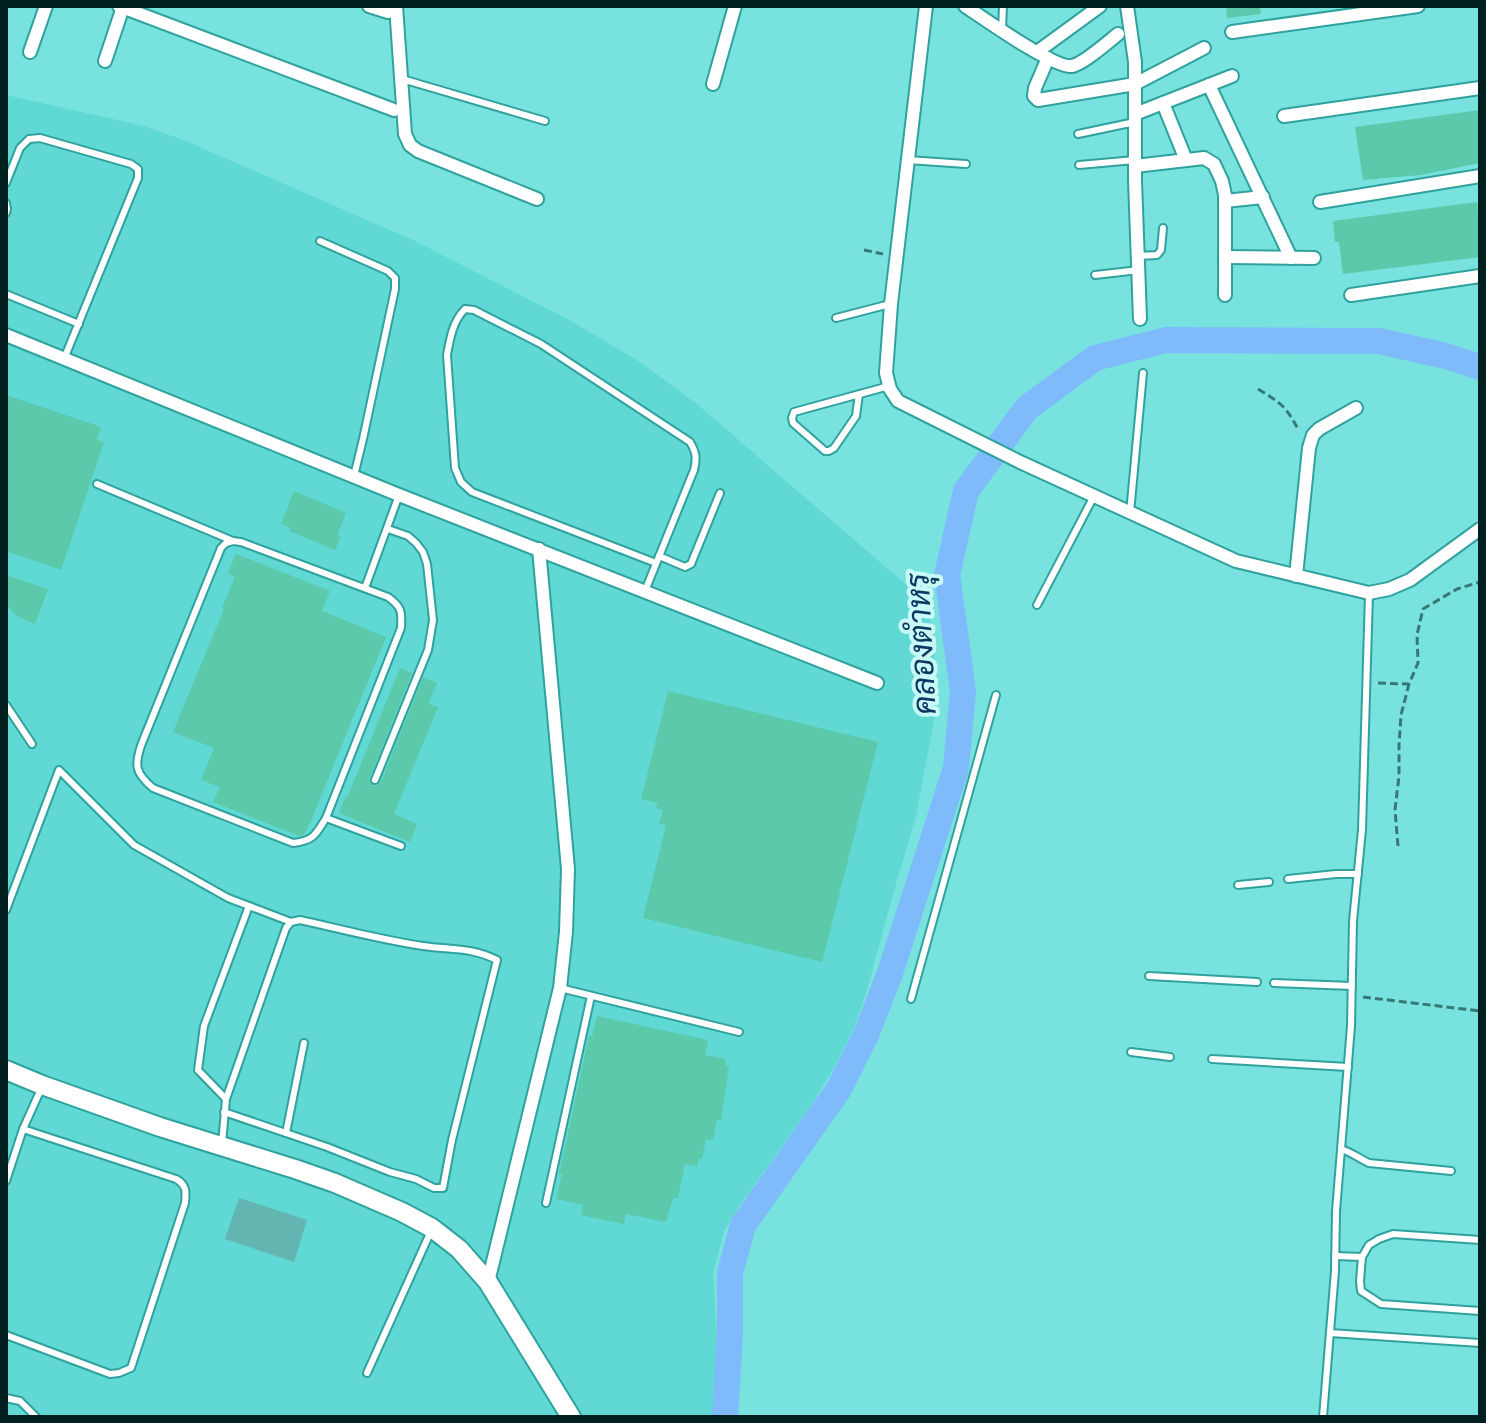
<svg xmlns="http://www.w3.org/2000/svg" width="1486" height="1423" viewBox="0 0 1486 1423" font-family="Karla,Sarabun,sans-serif">
  <rect width="100%" height="100%" fill="#78e2de"/>
  <polygon fill="#60d8d3" points="6,95 144,126 186,141 415,241 571,321 640,362 698,405 918,595 928,609 932,626 935,659 935,714 916,816 893,894 867,990 854,1028 835,1066 814,1101 740,1205 724,1231 713,1274 719,1369 716,1417 6,1417"/>
  <polygon fill="#63b5b1" points="239,1198 307,1220 294,1262 225,1239"/>
  <g fill="none" stroke-linecap="round" stroke-linejoin="round">
    <polyline stroke="#7fbafb" stroke-width="26" points="725,1417 730,1334 730,1273 743,1225 839,1089 866,1035 890,973 956,768 963,691 947,575 966,491 1027,408 1095,358 1166,340 1379,341 1446,356 1480,367"/>
  </g>
  <g fill="#5bc9aa">
    <polygon points="1226,6 1260,6 1261,14 1227,18"/>
    <polygon points="1480,110 1480,163 1421,175 1363,180 1355,127"/>
    <polygon points="1477,202 1480,228 1480,257 1343,274 1339,242 1335,242 1333,221"/>
    <polygon points="6,395 101,427 97,440 104,443 61,570 6,551"/>
    <polygon points="294,491 346,513 337,535 341,536 335,550 289,531 291,528 281,524"/>
    <polygon points="236,554 330,591 322,611 386,637 310,823 304,835 299,836 213,802 220,787 201,780 214,748 173,732 224,609 222,608 235,577 228,573"/>
    <polygon points="6,575 48,589 35,624 15,615 6,604"/>
    <polygon points="400,668 412,673 369,780 374,786 378,785 381,782 423,677 437,683 428,704 438,707 394,814 417,824 410,842 339,813 346,795 348,796"/>
    <polygon points="668,691 878,742 822,962 643,918 666,825 659,824 663,810 656,808 658,803 641,799"/>
    <polygon points="597,1016 708,1040 705,1055 726,1059 725,1065 729,1067 721,1120 717,1120 713,1140 706,1139 702,1159 699,1158 697,1166 685,1164 678,1198 673,1198 666,1222 626,1214 624,1224 581,1215 583,1205 556,1199 562,1174 559,1174 589,1036 592,1037"/>
  </g>
  <g fill="none" stroke-linecap="round" stroke-linejoin="round">
    <defs>
      <g id="lane">
        <polyline points="1002,30 1003,6"/>
        <polyline points="402,79 545,121"/>
        <polyline points="1078,134 1135,122"/>
        <polyline points="908,160 966,164"/>
        <polyline points="1079,165 1135,160"/>
        <polyline points="6,183 20,148 29,139 40,138 131,164 138,169 138,178 64,359"/>
        <polyline points="6,203 7,209 6,213"/>
        <polyline points="320,241 388,271 395,278 395,289 363,439 354,476"/>
        <polyline points="1138,256 1157,255 1161,250 1163,228"/>
        <polyline points="1095,275 1139,270"/>
        <polyline points="6,294 79,324"/>
        <polyline points="836,318 890,304"/>
        <polyline points="859,394 856,416 834,448 829,451 825,451 793,423 792,418 794,412 889,386"/>
        <polyline points="97,484 233,541"/>
        <polyline points="1130,513 1143,373"/>
        <path d="M233 541 241 542 388 597C402 607 402 612 401 628L326 818C316 834 314 841 293 843L153 788C135 773 134 765 142 743L221 548 226 543Z"/>
        <polyline points="659,556 685,567 691,564 720,493"/>
        <polyline points="365,588 399,495"/>
        <path d="M645 591 694 470C697 458 696 452 690 442L541 344 474 310 465 309C453 321 450 338 447 355L455 468 461 482 472 492 656 563"/>
        <polyline points="1037,605 1094,496"/>
        <polyline points="6,705 32,744"/>
        <polyline points="375,780 428,650 433,620 427,564 423,552 416,543 408,536 388,529"/>
        <polyline points="326,818 401,846"/>
        <polyline points="1288,879 1336,874 1358,874"/>
        <polyline points="1238,885 1269,882"/>
        <polyline points="6,910 59,770 134,845 228,898 291,922"/>
        <polyline points="1149,976 1257,982"/>
        <polyline points="1274,983 1352,986"/>
        <polyline points="560,988 739,1032"/>
        <polyline points="911,999 996,695"/>
        <polyline points="1131,1052 1170,1057"/>
        <polyline points="1212,1059 1348,1067"/>
        <polyline points="226,1099 198,1070 204,1026 249,906"/>
        <polyline points="286,1133 304,1043"/>
        <path d="M222 1144 226 1099 286 928 291 922 300 920C341 929 382 940 423 946 451 950 471 947 497 960L452 1140 443 1188H434L416 1179 390 1172 327 1147 224 1112"/>
        <path d="M1341 1149C1353 1153 1358 1158 1369 1163L1451 1171"/>
        <polyline points="6,1181 23,1129 41,1089"/>
        <polyline points="546,1203 591,996"/>
        <polyline points="1480,1240 1393,1234 1379,1239 1369,1245 1362,1257 1360,1281 1361,1291 1381,1304 1480,1311"/>
        <polyline points="1335,1256 1362,1257"/>
        <polyline points="1330,1333 1480,1343"/>
        <path d="M6 1335 110 1374 119 1373 131 1368 185 1203C186 1192 187 1185 176 1179L23 1129"/>
        <polyline points="367,1373 431,1231"/>
        <polyline points="6,1398 20,1401 36,1417"/>
        <polyline points="1323,1417 1335,1271 1336,1211 1351,1026 1353,921 1362,830 1369,594"/>
      </g>
      <g id="street">
        <polyline points="119,6 394,110"/>
        <polyline points="369,6 388,12"/>
        <polyline points="396,6 405,134 410,145 418,151 537,199"/>
        <polyline points="926,6 891,304 886,373 890,389 898,401 1020,462 1236,561 1369,593 1389,589 1410,580 1480,529"/>
        <path d="M965 6C983 18 1055 69 1072 66 1083 64 1108 42 1118 34"/>
        <polyline points="1127,6 1135,62 1135,180 1140,319"/>
        <polyline points="1232,32 1418,6"/>
        <polyline points="30,52 46,6"/>
        <polyline points="1037,52 1100,6"/>
        <polyline points="1048,58 1035,88 1034,96 1038,100 1135,84 1204,48"/>
        <polyline points="105,61 123,7"/>
        <polyline points="713,84 735,6"/>
        <polyline points="1209,85 1291,258"/>
        <polyline points="1163,103 1186,160"/>
        <polyline points="1135,114 1232,76"/>
        <polyline points="1284,116 1480,88"/>
        <polyline points="1135,166 1204,158 1214,164 1222,181 1225,195 1225,295"/>
        <polyline points="1225,201 1263,197"/>
        <polyline points="1320,202 1480,176"/>
        <polyline points="1225,257 1314,258"/>
        <polyline points="1351,295 1480,276"/>
        <polyline points="6,335 399,495 877,683"/>
        <polyline points="1296,576 1309,448 1313,435 1319,429 1356,408"/>
        <polyline points="488,1282 560,988 566,932 568,869 539,549"/>
      </g>
      <polyline id="secondary" points="6,1070 42,1085 160,1127 295,1169 335,1183 402,1212 432,1228 459,1249 488,1282 571,1417"/>
    </defs>
    <use href="#lane" stroke="#2fa29e" stroke-width="10"/>
    <use href="#street" stroke="#2fa29e" stroke-width="16"/>
    <use href="#secondary" stroke="#2fa29e" stroke-width="22"/>
    <g stroke="#377876" stroke-width="3" stroke-dasharray="8 4" stroke-linecap="butt">
      <polyline points="864,250 883,254"/>
      <path d="M1258 389C1281 403 1286 406 1299 431"/>
      <polyline points="1378,683 1409,684 1418,663 1417,635 1423,609 1457,589 1480,582"/>
      <polyline points="1398,846 1395,810 1399,776 1399,745 1401,715 1409,684"/>
      <polyline points="1363,997 1480,1011"/>
    </g>
    <use href="#lane" stroke="#fff" stroke-width="6"/>
    <use href="#street" stroke="#fff" stroke-width="12"/>
    <use href="#secondary" stroke="#fff" stroke-width="18"/>
  </g>
  <g text-anchor="middle" stroke-width="8" stroke-linejoin="round" paint-order="stroke">
    <g font-size="32" font-style="italic" fill="#0e3861" stroke="#c9f9f7">
      <text transform="translate(921 644) rotate(-93)" y="11">คลองตำหรุ</text>
    </g>
  </g>
  <rect width="1486" height="1423" fill="none" stroke="#001f1e" stroke-width="16"/>
</svg>
